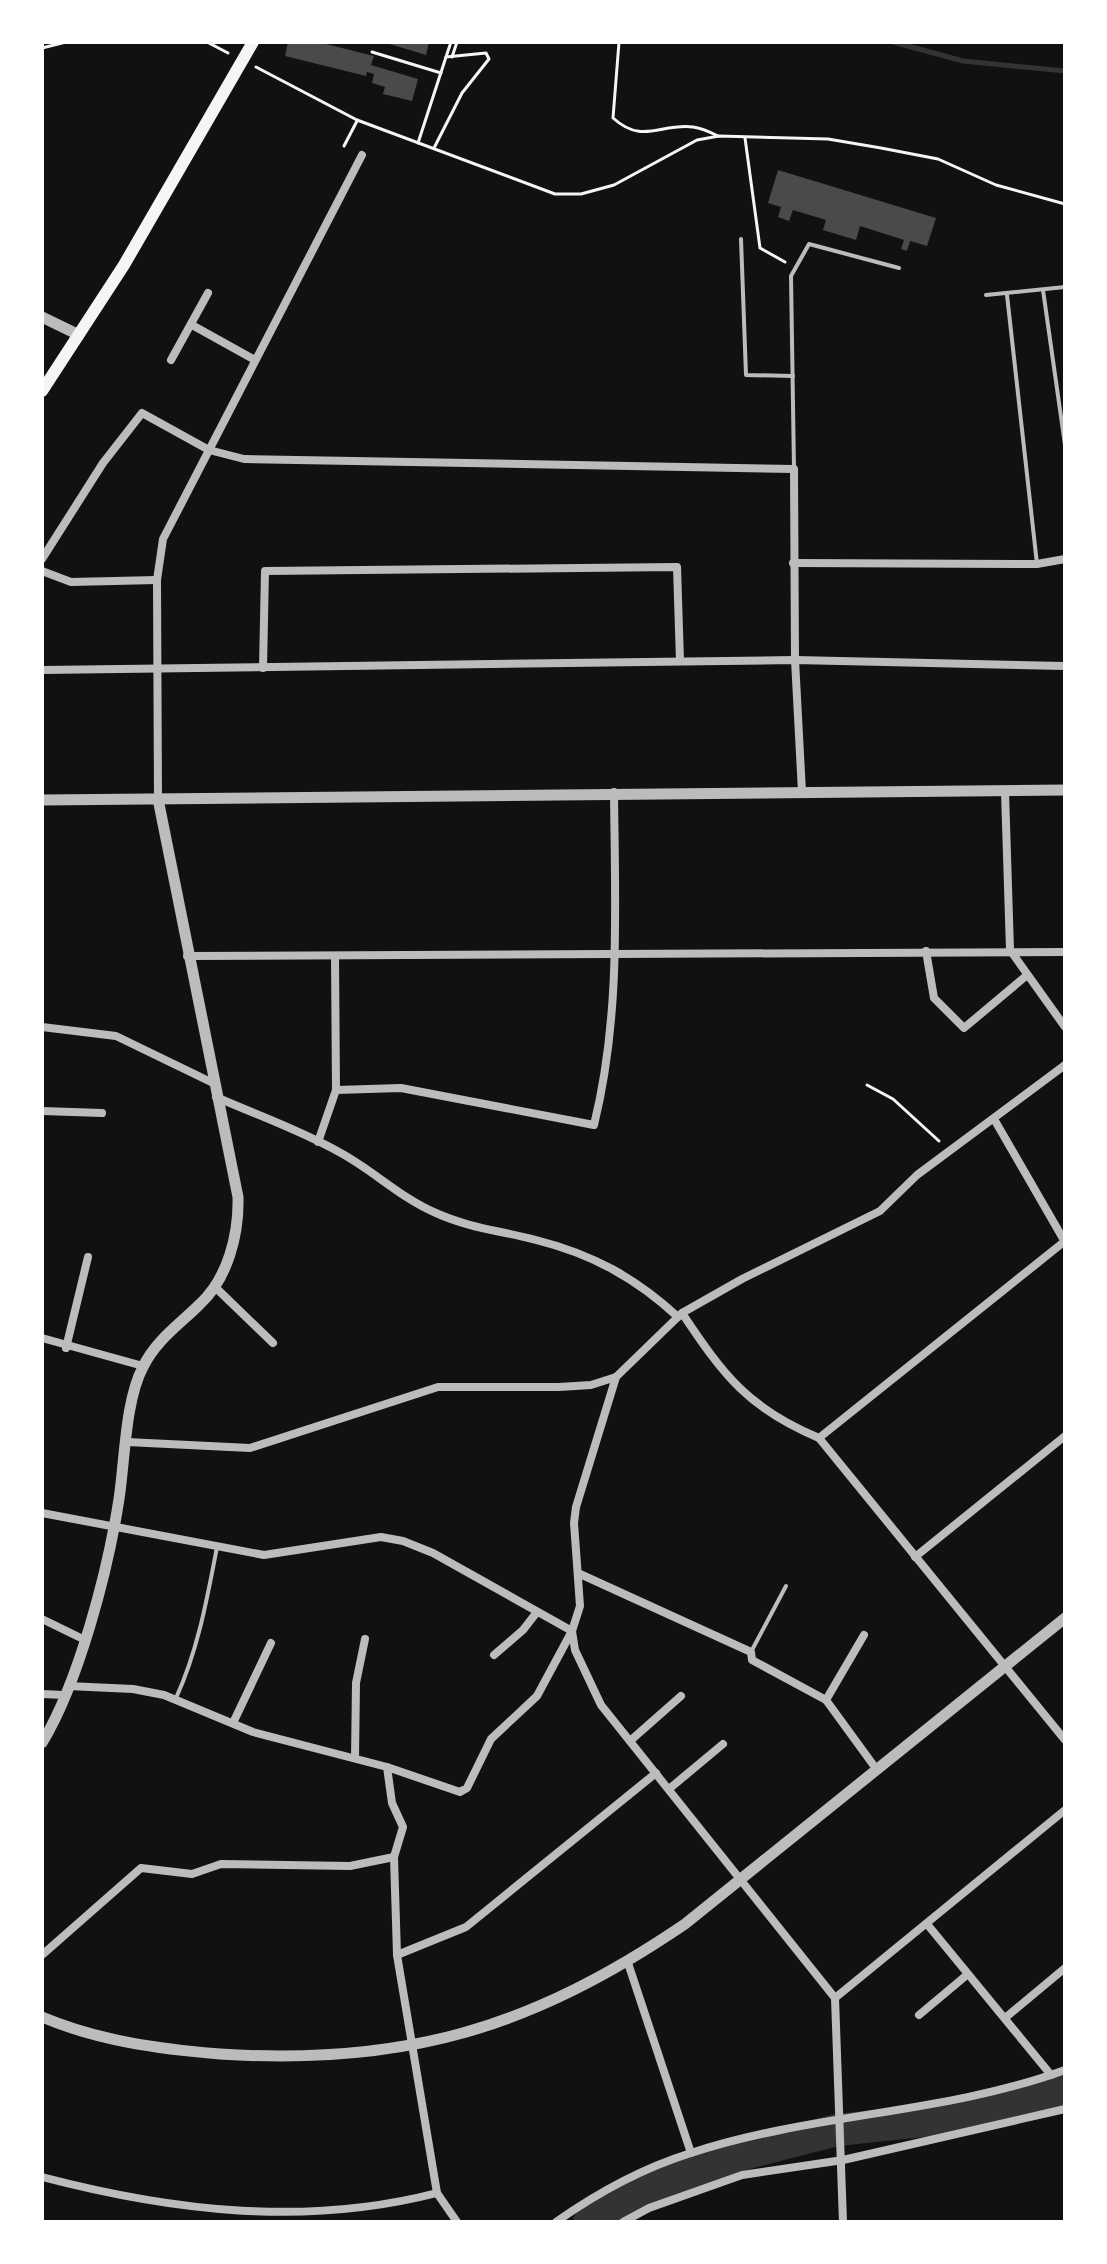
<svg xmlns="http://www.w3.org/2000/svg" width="1107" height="2264" viewBox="0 0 1107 2264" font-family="Manrope,sans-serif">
  <rect width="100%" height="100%" fill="#111"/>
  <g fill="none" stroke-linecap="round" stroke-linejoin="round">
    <polyline stroke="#333" stroke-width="5" points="893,42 963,61 1065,71"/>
    <polyline stroke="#333" stroke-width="32" points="589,2222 663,2182 736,2156 837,2130 960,2117 1065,2089"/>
  </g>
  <g fill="#4a4a4a">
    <polygon points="288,42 318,42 374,56 371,65 418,79 412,101 383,94 385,87 372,83 374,74 367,72 366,76 285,56"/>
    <polygon points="383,42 429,42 426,55"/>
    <polygon points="778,170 936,218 927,246 910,241 907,251 901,249 904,240 860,226 856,240 823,230 826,220 793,210 789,221 778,217 781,207 768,203"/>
  </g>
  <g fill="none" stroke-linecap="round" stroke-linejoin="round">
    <g stroke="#f5f5f5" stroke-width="3">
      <polyline points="207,42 228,53"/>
      <path d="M619 42 613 118C643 145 660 123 693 127 702 128 710 132 718 136"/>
      <polyline points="42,48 66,42"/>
      <polyline points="372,52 441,73"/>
      <polyline points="446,57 451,42"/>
      <polyline points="452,57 457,42"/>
      <polyline points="256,67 357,120 555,194 581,194 614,185 697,140 719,136 828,139 881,148 938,159 996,185 1065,204"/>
      <polyline points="745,138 760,248 785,262"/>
      <polyline points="418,143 446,57 486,53 489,59 462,93 434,148"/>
      <polyline points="344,146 357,121"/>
      <polyline points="867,1085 893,1099 939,1141"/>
    </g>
    <g stroke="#bcbcbc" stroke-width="4">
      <polyline points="741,239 746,375 793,376"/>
      <polyline points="1043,290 1065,445"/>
      <polyline points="986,295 1065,287"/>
      <polyline points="1007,295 1037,564"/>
      <polyline points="794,469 791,276 809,244 899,268"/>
      <polyline points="752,1650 786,1586"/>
      <path d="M176 1698C198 1650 207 1599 217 1547"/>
    </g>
    <g stroke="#bcbcbc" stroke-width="8">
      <polyline points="192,325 255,360"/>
      <polyline points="171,360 208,293"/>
      <polyline points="42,559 103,463 142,413 209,450 244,459 794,469 795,660 802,792"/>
      <polyline points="793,563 1037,564 1065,559"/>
      <polyline points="42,571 71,582 157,580"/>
      <polyline points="263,668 265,571 677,567 680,661"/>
      <polyline points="42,670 795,660 1065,666"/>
      <polyline points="1005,792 1010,950 1065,1027"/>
      <polyline points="158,799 157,580 163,539 362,155"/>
      <polyline points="926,951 934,998 964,1028 1026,976"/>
      <polyline points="187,956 1065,952"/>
      <polyline points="42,1027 116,1036 213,1083"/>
      <path d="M336 1090 401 1088 594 1125C621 1016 615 904 614 792"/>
      <path d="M216 1097C257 1115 300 1130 339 1152 373 1170 399 1197 436 1213 469 1228 502 1231 536 1240 592 1254 636 1278 678 1317"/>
      <polyline points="42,1111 102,1113"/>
      <polyline points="994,1119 1065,1242"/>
      <polyline points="318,1142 336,1090 335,956"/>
      <polyline points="1065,1241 819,1438 1065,1740"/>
      <polyline points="214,1286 273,1343"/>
      <path d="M682 1313C724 1376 748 1408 819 1438"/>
      <polyline points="42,1338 143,1366"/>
      <polyline points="66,1348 88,1257"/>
      <polyline points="127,1442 250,1448 438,1387 559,1387 591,1385 616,1377 682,1313 742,1279 880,1211 917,1175 1065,1065"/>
      <polyline points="42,1513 264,1555 381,1537 403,1541 433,1553 572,1631 575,1650 601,1705 835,1998 843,2222"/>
      <polyline points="915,1557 1065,1436"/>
      <polyline points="580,1574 751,1652 752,1660 826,1700 877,1770"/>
      <polyline points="42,1619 85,1640"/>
      <polyline points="494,1655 523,1630 537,1612"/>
      <polyline points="68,1686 133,1689 164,1695 253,1732 387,1767 392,1803 403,1827 394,1857"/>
      <polyline points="42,1694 64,1695"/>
      <polyline points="826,1700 864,1635"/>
      <polyline points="233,1723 271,1643"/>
      <polyline points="630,1741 681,1696"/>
      <polyline points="355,1758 356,1683 365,1639"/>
      <polyline points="387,1767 460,1792 467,1788 491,1739 537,1696 572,1631 580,1606 574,1523 576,1507 616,1377"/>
      <polyline points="669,1789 723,1744"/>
      <polyline points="927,1924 1051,2075"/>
      <polyline points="42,1955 141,1868 192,1874 221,1864 350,1866 394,1857 397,1955 437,2193 457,2222"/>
      <polyline points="397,1955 466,1927 656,1773"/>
      <polyline points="628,1963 691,2153"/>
      <polyline points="835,1998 1065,1810"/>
      <polyline points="919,2015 968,1974"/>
      <polyline points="1005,2018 1065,1968"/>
      <path d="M42 2177C172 2211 305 2227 437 2193"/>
      <path d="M556 2222C597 2193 643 2168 691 2153 812 2113 945 2114 1065 2070"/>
      <polyline points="623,2222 649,2208 742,2175 843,2160 1065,2109"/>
    </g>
    <g stroke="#bcbcbc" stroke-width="11">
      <polyline points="42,317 79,335"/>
      <polyline points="42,800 1065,790"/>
      <path d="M42 1743C79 1682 108 1570 119 1499 125 1460 125 1401 143 1367 156 1340 180 1324 200 1304 228 1278 239 1234 238 1197L158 799"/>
      <path d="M42 2017C99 2041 159 2049 220 2054 405 2066 532 2028 685 1924L1065 1618"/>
    </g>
    <polyline stroke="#f5f5f5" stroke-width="12" points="42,391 124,265 253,42"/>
  </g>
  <rect width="1107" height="2264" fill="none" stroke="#ffffff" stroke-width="88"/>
</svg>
